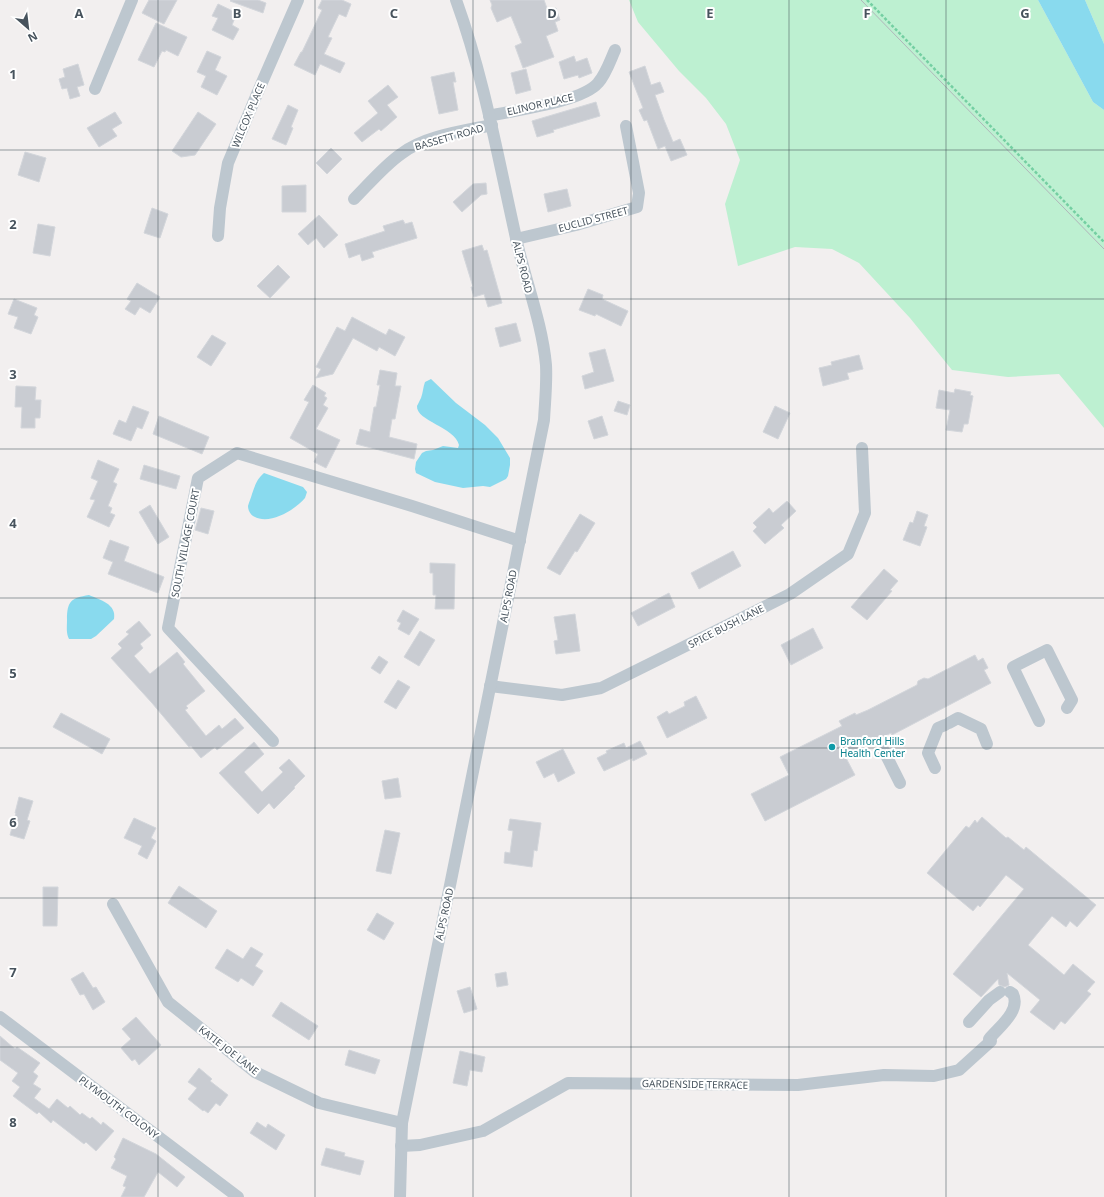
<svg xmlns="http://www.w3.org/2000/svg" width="1104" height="1197" viewBox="0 0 1104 1197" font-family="'Noto Sans',sans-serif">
  <rect width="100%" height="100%" fill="#f2efef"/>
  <g fill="#bdf0d1">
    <polygon points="629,0 1038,0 1093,102 1104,110 1104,428 1059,374 1008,377 952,370 910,318 859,263 832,249 795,247 738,266 725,204 740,160 726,124 706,98 679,71 638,22"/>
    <polygon points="1085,0 1104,0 1104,44"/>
  </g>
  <g fill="#89daee">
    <polygon points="1038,0 1085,0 1104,44 1104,110 1093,102"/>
    <path d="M431 379 456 403 485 425 498 438 510 458V465L508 476 506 479 490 487 483 486 463 488 435 482 416 473 415 469 416 462 422 453 426 451 433 450 443 446 458 448 459 445C455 427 416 421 417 406 418 404 420 400 421 398 423 393 423 387 425 382Z"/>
    <path d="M264 473 303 487 307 492 305 498C295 510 269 526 253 516 250 514 248 510 248 506 249 502 251 498 252 494 255 485 257 479 264 473Z"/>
    <path d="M89 595C100 600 117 604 114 619L96 636 91 639H69C66 633 67 627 67 620 67 601 71 598 89 595Z"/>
  </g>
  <g fill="#c9ccd2" stroke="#d3d6db">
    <polygon points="149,0 177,0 164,24 142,13"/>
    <polygon points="231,0 258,0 266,3 263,13 230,1"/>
    <polygon points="322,0 342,0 351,4 346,17 339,14 328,37 332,38 324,54 345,63 340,73 320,64 315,75 294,65 301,52 302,52 322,10 318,8"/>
    <polygon points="490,0 544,0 548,11 556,8 560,20 555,22 558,31 546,36 554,57 523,68 515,46 522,43 511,16 497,22 491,8 492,5"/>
    <polygon points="218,4 237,13 232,25 239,29 233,40 212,30 218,18 212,16"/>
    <polygon points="156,23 187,37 178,56 166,50 165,52 162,51 154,67 138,60"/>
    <polygon points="207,51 221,57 215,70 227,76 217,95 201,87 206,76 197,72"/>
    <polygon points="574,56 576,62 587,58 592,73 579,78 578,75 564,79 559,62"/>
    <polygon points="78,64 84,85 77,87 80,96 70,99 67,88 62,89 59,79 65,77 63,69"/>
    <polygon points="645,66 651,85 660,82 664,92 655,95 664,120 673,142 680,139 687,155 671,161 665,146 658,149 647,120 644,121 639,110 643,108 629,72"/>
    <polygon points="526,69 531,90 516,94 511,73"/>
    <polygon points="454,72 456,82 453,82 458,110 439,114 431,77"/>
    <polygon points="388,85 398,97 387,105 397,117 381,131 379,129 362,142 354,133 378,113 368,101"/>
    <polygon points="596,102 600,116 553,130 554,132 537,137 532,121"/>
    <polygon points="288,105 298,110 291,127 293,128 286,145 272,139"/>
    <polygon points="115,112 122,123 112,129 117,136 99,147 87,128"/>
    <polygon points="198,112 216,124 195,155 181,157 172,151"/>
    <polygon points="331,148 342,159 327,174 316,163"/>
    <polygon points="25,152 46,158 39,182 18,175"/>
    <polygon points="486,183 487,194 481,195 462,212 453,202 473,184"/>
    <polygon points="306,185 306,212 282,212 282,186"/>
    <polygon points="567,189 571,206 548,212 544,194"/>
    <polygon points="152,208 168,214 160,238 144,233"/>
    <polygon points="319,215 338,235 324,248 316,238 308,245 298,234"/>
    <polygon points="403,220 405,224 412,222 417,238 372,252 374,257 362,261 360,254 349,258 345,244 385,231 383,226"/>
    <polygon points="38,224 55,227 50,256 33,253"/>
    <polygon points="482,245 484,251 487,250 502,303 488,307 484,294 474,297 471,287 473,287 462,251"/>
    <polygon points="278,265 290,277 270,298 257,286"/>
    <polygon points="137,283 160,297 150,313 140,307 135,315 125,309 131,301 127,299"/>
    <polygon points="588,289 603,295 602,299 628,311 621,326 596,314 595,316 579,310"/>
    <polygon points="14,299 37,308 34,315 38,317 31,334 14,328 18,317 8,314"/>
    <polygon points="352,317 386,335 389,329 405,337 395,356 379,347 377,351 353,338 333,374 316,378 321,369 316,367 337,327 345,331"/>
    <polygon points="516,323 521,341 500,347 495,328"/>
    <polygon points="212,335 226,343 211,366 197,357"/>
    <polygon points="605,349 614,381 585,389 582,376 594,372 589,353"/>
    <polygon points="859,355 863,369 847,373 849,379 823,386 819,368 832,365 831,362"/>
    <polygon points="380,370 397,373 395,386 401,386 395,419 392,419 389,437 417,444 414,459 356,444 360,429 370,432 374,407 376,407 380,385 377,385"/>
    <polygon points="313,385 326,393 324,396 327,398 323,405 328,408 316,429 340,440 326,468 314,462 318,454 290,438 309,402 304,400"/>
    <polygon points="16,386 36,387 35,400 41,400 40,418 35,418 35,428 21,428 22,407 15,407"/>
    <polygon points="955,389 971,392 970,395 973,396 968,424 964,424 962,432 946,430 950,410 936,408 939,390 954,393"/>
    <polygon points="618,401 630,405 627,415 614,411"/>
    <polygon points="133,406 149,412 142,429 137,427 131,441 113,434 119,420 126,423"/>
    <polygon points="775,406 790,413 778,439 763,432"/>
    <polygon points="159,416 209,437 202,454 153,434"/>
    <polygon points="602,416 608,435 594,439 588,421"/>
    <polygon points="98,460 119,469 113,482 117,484 108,506 112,508 110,513 115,515 109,527 87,517 95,500 90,499 98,481 91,478"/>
    <polygon points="144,465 180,476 176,489 140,479"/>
    <polygon points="787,501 796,511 781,525 784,528 765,544 753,531 757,527 753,523 769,508 773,513"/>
    <polygon points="150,505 169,537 158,544 139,512"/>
    <polygon points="201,508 214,511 208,534 195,530"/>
    <polygon points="917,511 928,515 924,526 927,527 920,546 903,540 910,522 913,523"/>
    <polygon points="580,514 595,523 577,552 575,551 560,575 547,568"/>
    <polygon points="110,540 129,547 124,561 164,577 158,593 108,574 113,562 103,558"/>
    <polygon points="733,551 741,566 699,589 691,573"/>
    <polygon points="430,563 455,564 454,609 435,609 436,595 433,595 433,573 430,573"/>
    <polygon points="884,569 898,581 890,590 892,591 867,620 851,607"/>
    <polygon points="669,593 675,607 638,626 631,613"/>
    <polygon points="403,610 419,619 409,635 398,629 401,623 397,621"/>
    <polygon points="575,614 580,651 556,654 554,641 558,640 554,617"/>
    <polygon points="139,621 151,635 140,644 143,648 134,656 150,674 177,652 185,662 183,664 205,691 186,706 188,708 185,710 206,736 219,725 222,729 235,718 244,728 217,750 215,747 201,758 191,746 189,747 152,703 111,658 122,648 118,644 129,634 126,632"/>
    <polygon points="813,628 823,648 791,665 781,645"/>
    <polygon points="420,631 435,640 419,666 404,657"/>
    <polygon points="975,655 978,661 983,658 988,668 984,670 991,683 892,735 891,733 845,756 855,775 765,821 751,794 789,775 780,757 842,726 839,721 855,713 856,715 868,710 917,685 918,681 924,678 928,679"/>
    <polygon points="379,656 388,662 380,674 371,668"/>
    <polygon points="398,680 410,687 396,709 384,702"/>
    <polygon points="696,696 707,718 667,738 657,717 667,711 669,714 685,706 684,702"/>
    <polygon points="61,713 110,739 102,754 53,727"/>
    <polygon points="640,741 647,754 633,761 632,758 604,771 597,758 607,753 606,751 624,743 626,748"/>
    <polygon points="254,742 264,754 244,772 262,792 283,772 279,768 289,759 305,776 294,787 295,788 274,809 269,803 258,814 219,773"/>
    <polygon points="563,749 575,773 558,782 554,773 544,778 536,762"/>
    <polygon points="398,778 401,797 385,799 382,781"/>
    <polygon points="19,797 33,801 27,820 30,821 24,839 10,835 16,813 15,813"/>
    <polygon points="982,817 1006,838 1008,837 1024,850 1026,847 1096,905 1077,927 1070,921 1066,927 1052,916 1028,945 1064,975 1073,964 1095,982 1087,991 1091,994 1065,1024 1061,1021 1054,1030 1030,1012 1040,1000 1007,973 1009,985 1005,987 999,985 998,979 981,997 953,974 1024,889 1006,875 980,907 978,905 973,911 927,873 966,826 969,828 975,820 977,823"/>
    <polygon points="134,818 156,828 151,838 156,841 147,859 138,854 142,846 124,838"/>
    <polygon points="510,819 541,823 537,851 534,850 532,867 504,863 505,852 510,853 513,831 508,830"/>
    <polygon points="385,830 400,833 391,874 376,871"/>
    <polygon points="179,886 217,911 206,928 168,903"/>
    <polygon points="43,887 58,887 57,926 43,926"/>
    <polygon points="377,913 394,923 384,940 367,930"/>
    <polygon points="251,947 263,954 255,966 263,971 253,986 241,978 238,982 215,968 227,949 243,959"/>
    <polygon points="83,972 93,988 96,987 105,1002 93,1010 84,994 80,995 71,979"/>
    <polygon points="506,972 508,985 497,987 495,974"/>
    <polygon points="470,987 477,1009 464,1013 457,991"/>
    <polygon points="281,1002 318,1026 309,1040 272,1016"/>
    <polygon points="136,1017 161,1045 139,1065 135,1059 132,1061 121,1048 131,1039 122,1029"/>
    <polygon points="0,1036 15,1049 17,1047 40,1063 33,1072 38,1076 33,1084 41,1089 34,1098 49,1109 57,1099 68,1108 70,1106 80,1115 82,1113 90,1119 92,1117 101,1125 103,1122 114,1131 96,1151 86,1142 84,1144 53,1120 51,1123 39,1112 37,1114 13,1096 20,1087 12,1081 18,1073 0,1060"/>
    <polygon points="349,1050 380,1060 375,1074 345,1065"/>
    <polygon points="460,1051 485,1057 482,1072 470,1070 467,1086 453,1083"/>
    <polygon points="199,1068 212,1079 210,1081 228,1095 220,1106 216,1103 208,1113 204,1110 203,1111 188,1099 197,1088 188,1082"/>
    <polygon points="257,1122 266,1128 268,1124 285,1135 276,1150 250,1133"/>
    <polygon points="123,1138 156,1154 185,1177 177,1187 158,1172 144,1197 121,1197 126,1187 123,1186 127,1176 111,1168 116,1159 114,1157"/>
    <polygon points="326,1148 345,1153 344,1156 364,1161 360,1175 321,1165"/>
  </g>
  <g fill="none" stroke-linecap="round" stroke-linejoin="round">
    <polyline stroke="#74cfa2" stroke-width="2.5" stroke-dasharray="3 2" stroke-linecap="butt" points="867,0 1104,242"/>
    <g stroke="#bdc7cf" stroke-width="12">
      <polyline points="95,89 132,0"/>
      <path d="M489 116C515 110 582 102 598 83 606 74 610 61 615 50"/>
      <path d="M354 199C368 185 385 165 401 154 424 136 463 131 492 125"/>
      <polyline points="218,236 220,208 228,163 257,94 298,0"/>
      <polyline points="516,239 576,225 637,207 639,193 626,126"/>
      <polyline points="490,686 562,695 601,688 790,594 848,554 865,513 862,448"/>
      <polyline points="1039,721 1013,667 1047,650 1072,700 1067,708"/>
      <polyline points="949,723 958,718 981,729 987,744"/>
      <polyline points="273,741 168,628 198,478 237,453 412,506 520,541"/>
      <polyline points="884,751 900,783"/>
      <polyline points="935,768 928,753 938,728 945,725"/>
      <polyline points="113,904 168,1002 255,1072 319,1103 402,1123"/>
      <polyline points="0,1017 238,1197"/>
      <polyline points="969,1022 989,1000 1000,992"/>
      <path d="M989 1039C999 1027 1021 1011 1013 994L1010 992"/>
      <polyline points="401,1146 420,1145 483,1131 568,1083 798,1085 884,1075 934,1076 959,1070 991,1041"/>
      <path d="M400 1197 402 1123 544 420C545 401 547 383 546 365 542 322 525 280 516 238 498 158 484 77 456 0"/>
    </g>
    <polyline stroke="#b1b5ba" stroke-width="1" points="861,0 1104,249"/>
  </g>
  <path fill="none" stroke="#47535d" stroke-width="1" stroke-opacity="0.55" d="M158 0V1197M315 0V1197M473 0V1197M631 0V1197M789 0V1197M946 0V1197M0 150H1104M0 299H1104M0 449H1104M0 598H1104M0 748H1104M0 898H1104M0 1047H1104"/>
  <circle fill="#0f9aa8" stroke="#fff" stroke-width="1.5" cx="832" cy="747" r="4"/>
  <g text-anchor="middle" stroke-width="4" stroke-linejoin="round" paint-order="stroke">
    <g font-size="10" fill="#47535d" stroke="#fff">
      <text transform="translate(540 104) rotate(-13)" y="4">ELINOR PLACE</text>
      <text transform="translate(248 115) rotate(-67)" y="4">WILCOX PLACE</text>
      <text transform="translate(449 137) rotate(-16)" y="4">BASSETT ROAD</text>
      <text transform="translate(593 219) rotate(-15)" y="4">EUCLID STREET</text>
      <text transform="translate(523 267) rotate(76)" y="4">ALPS ROAD</text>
      <text transform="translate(185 543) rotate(-79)" y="4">SOUTH VILLAGE COURT</text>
      <text transform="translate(508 596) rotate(-79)" y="4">ALPS ROAD</text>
      <text transform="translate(726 626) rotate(-27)" y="4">SPICE BUSH LANE</text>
      <text transform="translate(444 914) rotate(-78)" y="4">ALPS ROAD</text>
      <text transform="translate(229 1050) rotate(38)" y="4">KATIE JOE LANE</text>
      <text transform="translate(695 1084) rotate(1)" y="4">GARDENSIDE TERRACE</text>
      <text transform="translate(119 1107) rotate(37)" y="4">PLYMOUTH COLONY</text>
    </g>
    <g font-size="10" fill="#0d838f" stroke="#fff" text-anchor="start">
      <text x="840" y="745">Branford Hills<tspan x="840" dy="12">Health Center</tspan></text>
    </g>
  </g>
  <g font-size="13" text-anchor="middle" font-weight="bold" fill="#47535d" stroke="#fff" stroke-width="4" stroke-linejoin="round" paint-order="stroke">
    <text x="79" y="18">A</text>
    <text x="237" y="18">B</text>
    <text x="394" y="18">C</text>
    <text x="552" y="18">D</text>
    <text x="710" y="18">E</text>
    <text x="867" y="18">F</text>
    <text x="1025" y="18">G</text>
    <text x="13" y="79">1</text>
    <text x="13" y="229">2</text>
    <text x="13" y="379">3</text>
    <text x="13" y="528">4</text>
    <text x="13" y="678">5</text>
    <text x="13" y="827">6</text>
    <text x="13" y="977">7</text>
    <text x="13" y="1127">8</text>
  </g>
  <g transform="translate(28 28) rotate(152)" stroke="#ffffff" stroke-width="3" paint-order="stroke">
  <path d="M0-3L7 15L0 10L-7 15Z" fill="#47535d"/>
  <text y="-6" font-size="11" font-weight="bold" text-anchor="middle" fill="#47535d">N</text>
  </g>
</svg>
